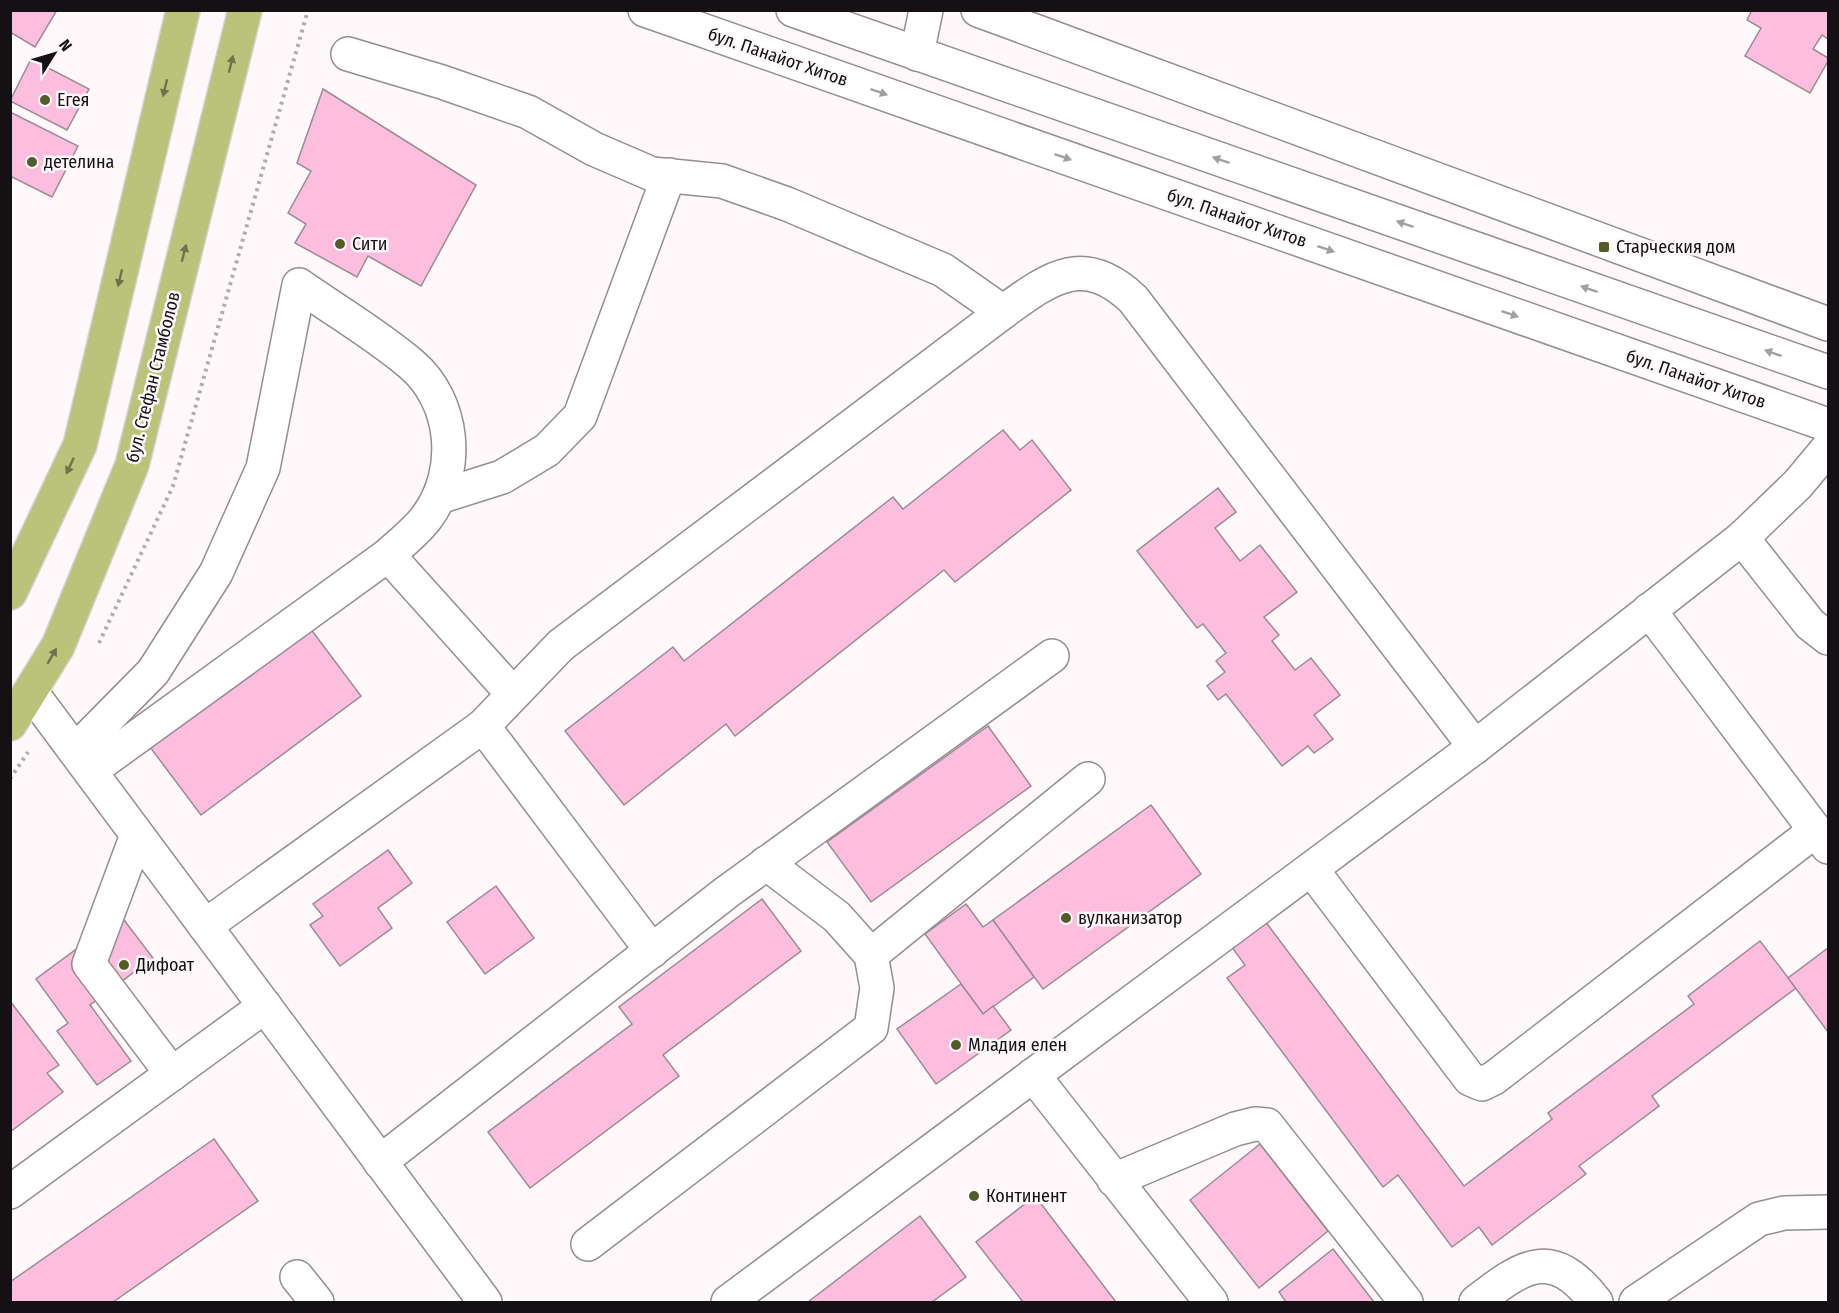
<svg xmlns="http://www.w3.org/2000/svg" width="1839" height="1313" viewBox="0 0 1839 1313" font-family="'Fira Sans Condensed',sans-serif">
  <rect width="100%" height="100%" fill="#fef8fb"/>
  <g fill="#fcbddf" stroke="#9a8c93" stroke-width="1.5">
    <polygon points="10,10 57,10 35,47 10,32"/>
    <polygon points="1752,10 1828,10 1828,39 1822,35 1813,49 1828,58 1828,61 1810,93 1745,56 1761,28 1747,20"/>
    <polygon points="31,59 89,89 67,130 10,101"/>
    <polygon points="323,89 476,185 421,286 368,256 357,277 295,243 306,224 288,213 311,171 297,163"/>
    <polygon points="10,112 78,146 52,197 10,176"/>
    <polygon points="1003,430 1020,450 1032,440 1071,490 955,582 944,570 735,736 726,724 624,805 565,731 673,647 684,661 893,497 903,509"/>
    <polygon points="1218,488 1236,512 1215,528 1240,561 1260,545 1297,592 1264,617 1279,635 1272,641 1295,670 1311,658 1340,695 1314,715 1333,739 1314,753 1308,746 1282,766 1226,694 1218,700 1207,686 1225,672 1216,661 1226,653 1203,624 1197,628 1137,551"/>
    <polygon points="310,628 361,696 201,815 150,747"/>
    <polygon points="988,726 1031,786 871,902 827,842"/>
    <polygon points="1151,805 1201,874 1043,989 993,920"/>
    <polygon points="388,850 412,883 378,908 392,928 340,966 310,925 323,916 313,904"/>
    <polygon points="496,886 534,938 485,974 447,922"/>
    <polygon points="762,899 801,951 663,1055 679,1076 530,1188 488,1132 632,1024 619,1007"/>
    <polygon points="966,904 983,927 993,920 1034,977 983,1014 925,934"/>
    <polygon points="121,916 153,958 90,1005 131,1061 97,1085 57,1031 68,1023 36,979"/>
    <polygon points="1265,921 1464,1186 1552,1119 1548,1113 1694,1004 1688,996 1760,941 1796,988 1652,1096 1659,1106 1579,1166 1586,1174 1492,1245 1479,1227 1452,1247 1398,1175 1383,1187 1227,978 1245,965 1231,946"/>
    <polygon points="1828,948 1828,1032 1788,978"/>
    <polygon points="961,984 983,1014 993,1006 1011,1030 936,1084 897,1029"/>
    <polygon points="10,1001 59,1065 47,1073 63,1092 10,1132"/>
    <polygon points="214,1139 258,1201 113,1302 10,1302 10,1282"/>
    <polygon points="1260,1144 1328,1231 1259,1288 1190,1200"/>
    <polygon points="1035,1196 1116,1302 1023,1302 976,1242"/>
    <polygon points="920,1216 966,1277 932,1302 808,1302"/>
    <polygon points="1333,1249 1374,1302 1286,1302 1279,1292"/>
  </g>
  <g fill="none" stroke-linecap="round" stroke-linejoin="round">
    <defs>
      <g id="minor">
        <polyline points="645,10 1828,425"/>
        <polyline points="793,10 1828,372"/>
        <polyline points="978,10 1828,324"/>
        <polyline points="348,54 442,82 528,112 594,149 652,174 722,181 787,204 943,270 1003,312"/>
        <polyline points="917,54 926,10"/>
        <polyline points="439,497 502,477 547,450 580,416 669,175"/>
        <polyline points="1742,538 1810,624 1828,638"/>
        <polyline points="1649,610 1828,847"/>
        <polyline points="31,692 485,1302"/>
        <polyline points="483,726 652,951"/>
        <path d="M75 751 153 672 216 573 263 468 299 285C336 311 377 335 411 364 455 401 461 471 427 517 417 531 401 543 388 555"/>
        <polyline points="90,771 388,555 512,693"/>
        <polyline points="137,835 89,964 172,1074"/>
        <polyline points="1312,870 1470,1079 1482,1084 1494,1078 1816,830"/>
        <path d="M205 926 483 726 561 645 1003 312C1050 278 1083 252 1133 299L1475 747"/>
        <polyline points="871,955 1088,779"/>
        <polyline points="1033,1075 1211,1302"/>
        <polyline points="380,1162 727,892 1052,656"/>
        <polyline points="1114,1180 1235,1129 1255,1124 1267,1125 1406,1302"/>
        <polyline points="10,1192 265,1006"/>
        <polyline points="588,1244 871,1028 877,988 871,955 837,917 766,863"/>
        <polyline points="297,1277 317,1302"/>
        <polyline points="728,1302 1475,747 1742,538 1798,484 1828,448"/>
        <path d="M1476 1302C1524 1265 1552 1245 1596 1302"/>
        <polyline points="1636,1302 1759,1219 1784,1213 1828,1212"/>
      </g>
      <g id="major">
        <polyline points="10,593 80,445 183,10"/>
        <polyline points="10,724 58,646 132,465 245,10"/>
      </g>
    </defs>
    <use href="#minor" stroke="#988b92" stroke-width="36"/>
    <use href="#major" stroke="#d5d4d5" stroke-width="36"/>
    <g stroke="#b0abae" stroke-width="4" stroke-dasharray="3 4.5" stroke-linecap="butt">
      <polyline points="99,643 173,486 308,10"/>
      <polyline points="10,779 28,752"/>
    </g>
    <use href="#minor" stroke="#fff" stroke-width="33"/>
    <use href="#major" stroke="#bbc37b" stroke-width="33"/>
  </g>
  <defs><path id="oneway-solid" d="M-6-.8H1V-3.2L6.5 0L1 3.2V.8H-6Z" transform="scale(1.5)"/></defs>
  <g fill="#70724c">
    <use href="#oneway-solid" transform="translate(231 64) rotate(-76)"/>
    <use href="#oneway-solid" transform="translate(165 88) rotate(103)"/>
    <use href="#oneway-solid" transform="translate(184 253) rotate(-76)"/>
    <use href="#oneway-solid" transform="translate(120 278) rotate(103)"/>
    <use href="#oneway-solid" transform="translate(70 466) rotate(115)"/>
    <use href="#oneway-solid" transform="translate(52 656) rotate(-60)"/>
  </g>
  <g fill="#a19fa1">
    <use href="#oneway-solid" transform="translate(879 92) rotate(19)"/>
    <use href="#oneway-solid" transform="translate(1063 157) rotate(19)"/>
    <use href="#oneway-solid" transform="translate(1221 160) rotate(-161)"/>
    <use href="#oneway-solid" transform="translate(1405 224) rotate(-161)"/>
    <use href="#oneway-solid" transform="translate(1326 249) rotate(19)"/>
    <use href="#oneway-solid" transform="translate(1589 289) rotate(-161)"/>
    <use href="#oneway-solid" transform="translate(1510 314) rotate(19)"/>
    <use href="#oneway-solid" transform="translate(1773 353) rotate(-161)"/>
  </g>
  <g fill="#535b29" stroke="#fef8fb" stroke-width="2">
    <circle cx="45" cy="100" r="6"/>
    <circle cx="32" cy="162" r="6"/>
    <circle cx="340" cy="244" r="6"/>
    <rect x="1598" y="241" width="12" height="12" rx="3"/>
    <circle cx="1066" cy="918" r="6"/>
    <circle cx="124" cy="965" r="6"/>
    <circle cx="956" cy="1045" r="6"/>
    <circle cx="974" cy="1196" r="6"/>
  </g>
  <g text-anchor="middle" stroke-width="5" stroke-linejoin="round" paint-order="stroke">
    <g font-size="18" fill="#151013" stroke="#fef8fb">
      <text transform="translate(778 57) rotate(19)" y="6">бул. Панайот Хитов</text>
      <text transform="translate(1237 218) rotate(19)" y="6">бул. Панайот Хитов</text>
      <text transform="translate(153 377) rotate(-76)" y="6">бул. Стефан Стамболов</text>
      <text transform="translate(1696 379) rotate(19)" y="6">бул. Панайот Хитов</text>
    </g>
    <g font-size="18" fill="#151013" stroke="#fef8fb" text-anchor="start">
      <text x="57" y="106">Егея</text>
      <text x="44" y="168">детелина</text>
      <text x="352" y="250">Сити</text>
      <text x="1616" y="253">Старческия дом</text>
      <text x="1078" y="924">вулканизатор</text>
      <text x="136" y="971">Дифоат</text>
      <text x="968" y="1051">Младия елен</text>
      <text x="986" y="1202">Континент</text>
    </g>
  </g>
  <rect width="1839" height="1313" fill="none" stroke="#151013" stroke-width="24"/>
  <g transform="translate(54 54) rotate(53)" stroke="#fef8fb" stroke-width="4.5" paint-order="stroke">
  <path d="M0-4.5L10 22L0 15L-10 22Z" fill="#151013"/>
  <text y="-9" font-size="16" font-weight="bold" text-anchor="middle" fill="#151013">N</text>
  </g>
</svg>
